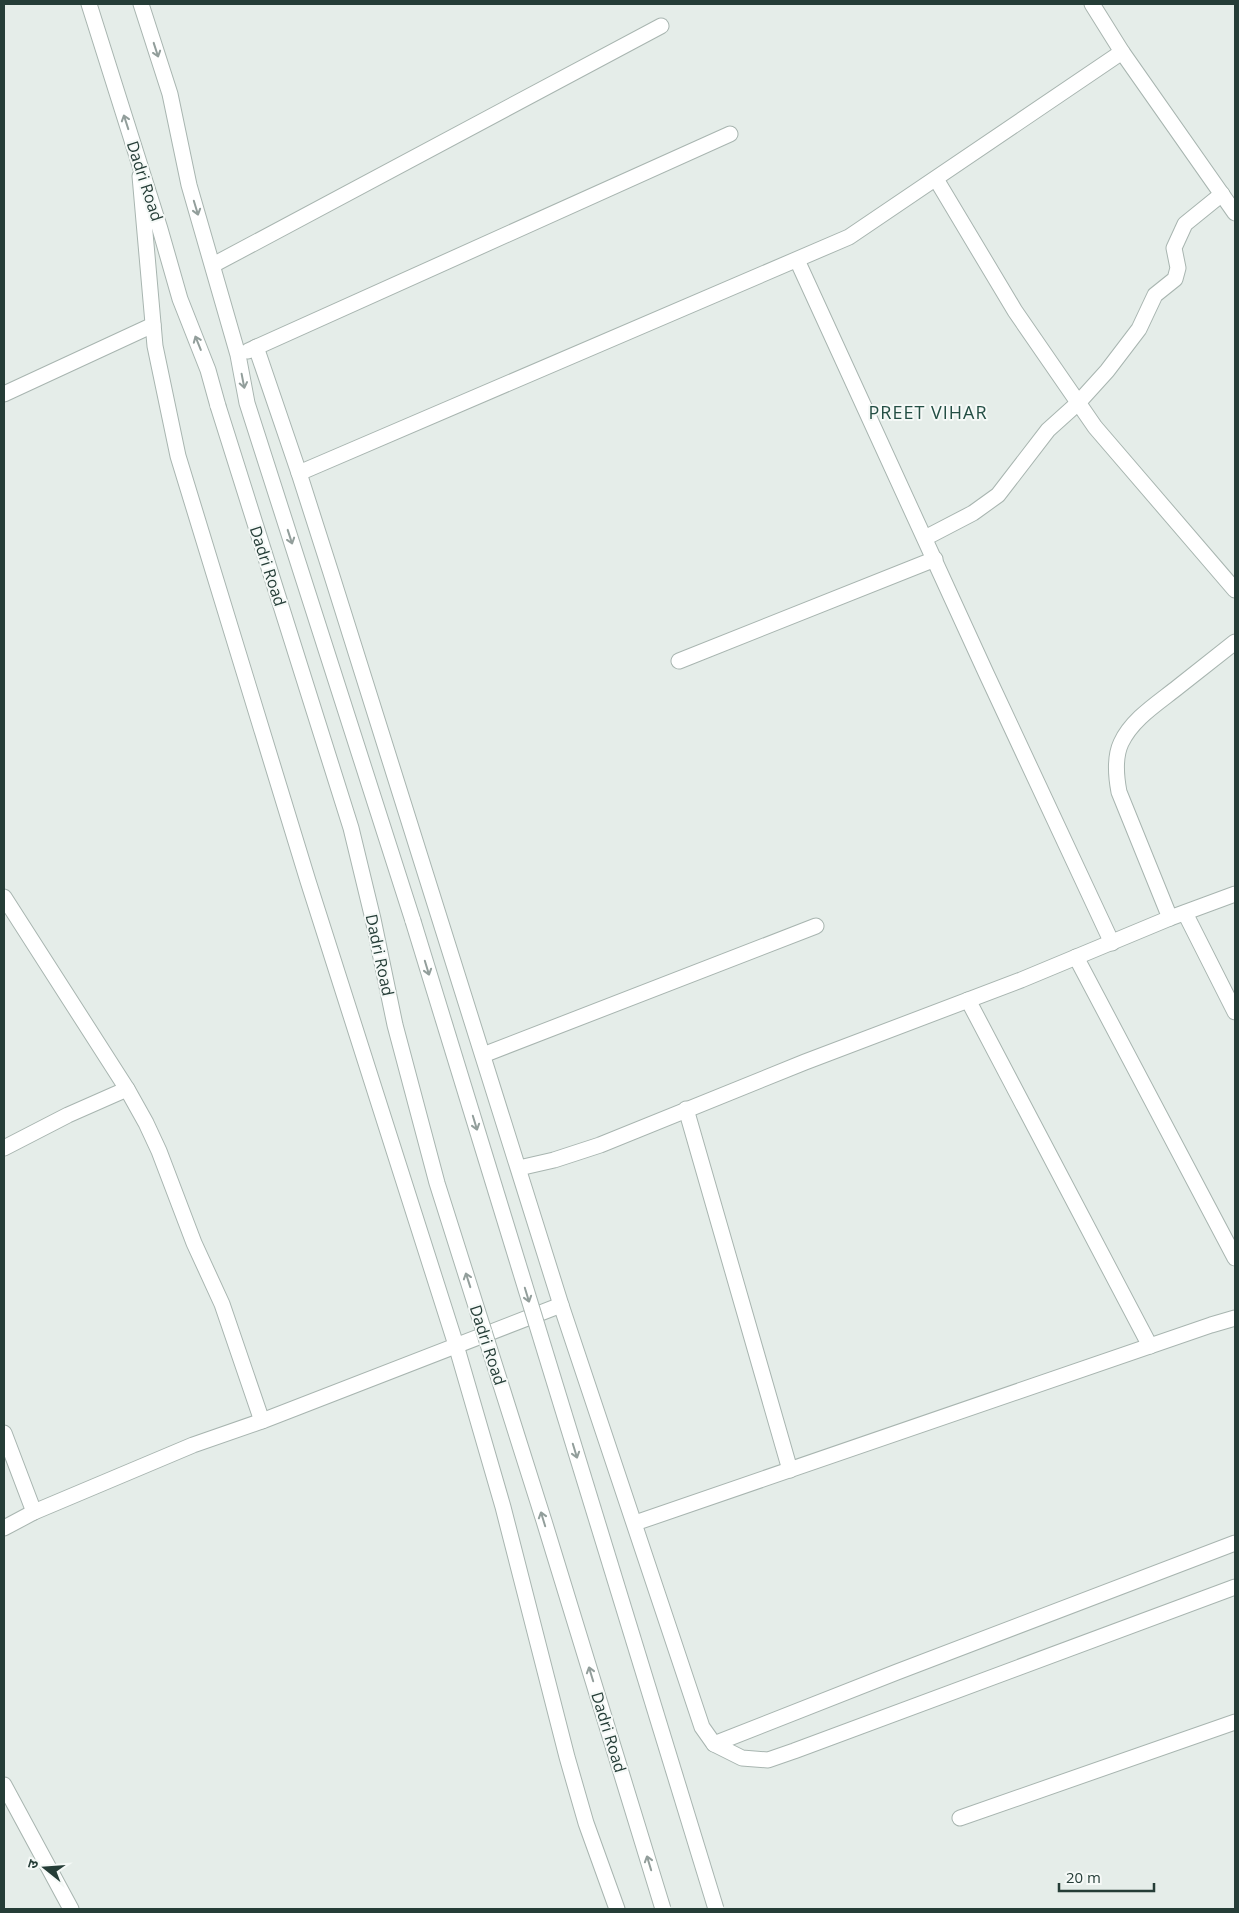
<svg xmlns="http://www.w3.org/2000/svg" width="1239" height="1913" viewBox="0 0 1239 1913" font-family="'Open Sans','Noto Sans Devanagari',sans-serif">
  <rect width="100%" height="100%" fill="#e5ede9"/>
  <g fill="none" stroke-linecap="round" stroke-linejoin="round">
    <defs>
      <g id="minor">
        <polyline points="1092,4 1122,52 1235,213"/>
        <polyline points="140,176 155,346 178,456 308,881 456,1345 503,1507 567,1757 586,1823 617,1909"/>
        <polyline points="936,179 1015,311 1095,427 1235,590"/>
        <polyline points="797,260 986,673 1112,943"/>
        <polyline points="213,265 661,26"/>
        <polyline points="256,347 299,473 331,573 561,1305 702,1727 714,1744 742,1758 768,1760 794,1751 1235,1587"/>
        <polyline points="248,351 730,134"/>
        <polyline points="4,394 153,325"/>
        <polyline points="299,473 849,237 1122,52"/>
        <polyline points="925,538 973,513 998,495 1048,430 1078,403 1107,371 1139,329 1155,295 1175,279 1178,268 1174,248 1185,224 1222,194"/>
        <polyline points="679,661 935,559"/>
        <polyline points="4,897 127,1089 146,1123 159,1151 194,1243 222,1304 262,1421"/>
        <polyline points="1185,913 1235,1012"/>
        <path d="M1170 918 1119 792C1116 776 1114 758 1121 743 1132 719 1158 703 1178 687 1197 672 1216 657 1235 642"/>
        <polyline points="1076,957 1235,1258"/>
        <polyline points="968,1000 1150,1346"/>
        <polyline points="483,1055 816,926"/>
        <polyline points="686,1109 790,1470"/>
        <polyline points="4,1148 68,1115 127,1089"/>
        <polyline points="519,1168 554,1160 600,1145 805,1062 1021,980 1170,918 1235,894"/>
        <polyline points="4,1433 34,1512"/>
        <polyline points="635,1523 1211,1325 1235,1318"/>
        <polyline points="4,1528 34,1512 193,1445 262,1421 561,1305"/>
        <polyline points="714,1744 897,1672 1235,1543"/>
        <polyline points="4,1785 71,1909"/>
        <polyline points="960,1818 1235,1722"/>
      </g>
      <g id="tertiary">
        <polyline points="89,4 160,229 180,299 208,370 218,406"/>
        <polyline points="141,4 170,94 189,185 238,355 247,403 413,921"/>
      </g>
    </defs>
    <use href="#minor" stroke="#a8b5b0" stroke-width="17"/>
    <use href="#tertiary" stroke="#a8b5b0" stroke-width="17"/>
    <use href="#minor" stroke="#fff" stroke-width="15"/>
    <use href="#tertiary" stroke="#fff" stroke-width="15"/>
    <defs>
      <g id="tertiary-bridge">
        <polyline points="218,406 351,828 373,919 395,1025 437,1183 544,1521 663,1909"/>
        <polyline points="413,921 716,1909"/>
      </g>
    </defs>
    <use href="#tertiary-bridge" stroke="#a8b5b0" stroke-width="17" stroke-linecap="butt"/>
    <use href="#tertiary-bridge" stroke="#fff" stroke-width="15"/>
  </g>
  <defs><path id="oneway-shaft" d="M-6 0H5M1.5-3L5.5 0L1.5 3" fill="none" stroke-width="1.6" stroke-linecap="round" stroke-linejoin="round" transform="scale(1.25)"/></defs>
  <g stroke="#929e9b">
    <use href="#oneway-shaft" transform="translate(156 50) rotate(72)"/>
    <use href="#oneway-shaft" transform="translate(126 122) rotate(-108)"/>
    <use href="#oneway-shaft" transform="translate(196 208) rotate(73)"/>
    <use href="#oneway-shaft" transform="translate(198 343) rotate(-112)"/>
    <use href="#oneway-shaft" transform="translate(243 381) rotate(79)"/>
    <use href="#oneway-shaft" transform="translate(290 537) rotate(72)"/>
    <use href="#oneway-shaft" transform="translate(427 968) rotate(73)"/>
    <use href="#oneway-shaft" transform="translate(475 1123) rotate(73)"/>
    <use href="#oneway-shaft" transform="translate(468 1280) rotate(-108)"/>
    <use href="#oneway-shaft" transform="translate(527 1295) rotate(73)"/>
    <use href="#oneway-shaft" transform="translate(575 1451) rotate(73)"/>
    <use href="#oneway-shaft" transform="translate(543 1519) rotate(-107)"/>
    <use href="#oneway-shaft" transform="translate(591 1674) rotate(-107)"/>
    <use href="#oneway-shaft" transform="translate(649 1863) rotate(-107)"/>
  </g>
  <g text-anchor="middle" stroke-width="4" stroke-linejoin="round" paint-order="stroke">
    <g font-size="16" fill="#253d37" stroke="#f5f9f7">
      <text transform="translate(145 181) rotate(72)" y="6">Dadri Road</text>
      <text transform="translate(268 566) rotate(72)" y="6">Dadri Road</text>
      <text transform="translate(380 955) rotate(78)" y="6">Dadri Road</text>
      <text transform="translate(488 1345) rotate(72)" y="6">Dadri Road</text>
      <text transform="translate(609 1732) rotate(73)" y="6">Dadri Road</text>
    </g>
    <g font-size="18" letter-spacing="1" fill="#234e44" stroke="#f5f9f7">
      <text x="928" y="419">PREET VIHAR</text>
    </g>
  </g>
  <rect width="1239" height="1913" fill="none" stroke="#253d37" stroke-width="10"/>
  <g transform="translate(45 1868) rotate(287)" stroke="#f5f9f7" stroke-width="4" paint-order="stroke">
  <path d="M0-4L9 19L0 12L-9 19Z" fill="#253d37"/>
  <text y="-8" font-size="14" font-weight="bold" text-anchor="middle" fill="#253d37">उ</text>
  </g>
  <path d="M1059 1883v8h95v-8" fill="none" stroke="#253d37" stroke-width="2.5"/>
  <text x="1066" y="1883" font-size="15" fill="#253d37" stroke="#f5f9f7" stroke-width="4" paint-order="stroke">20 m</text>
</svg>
